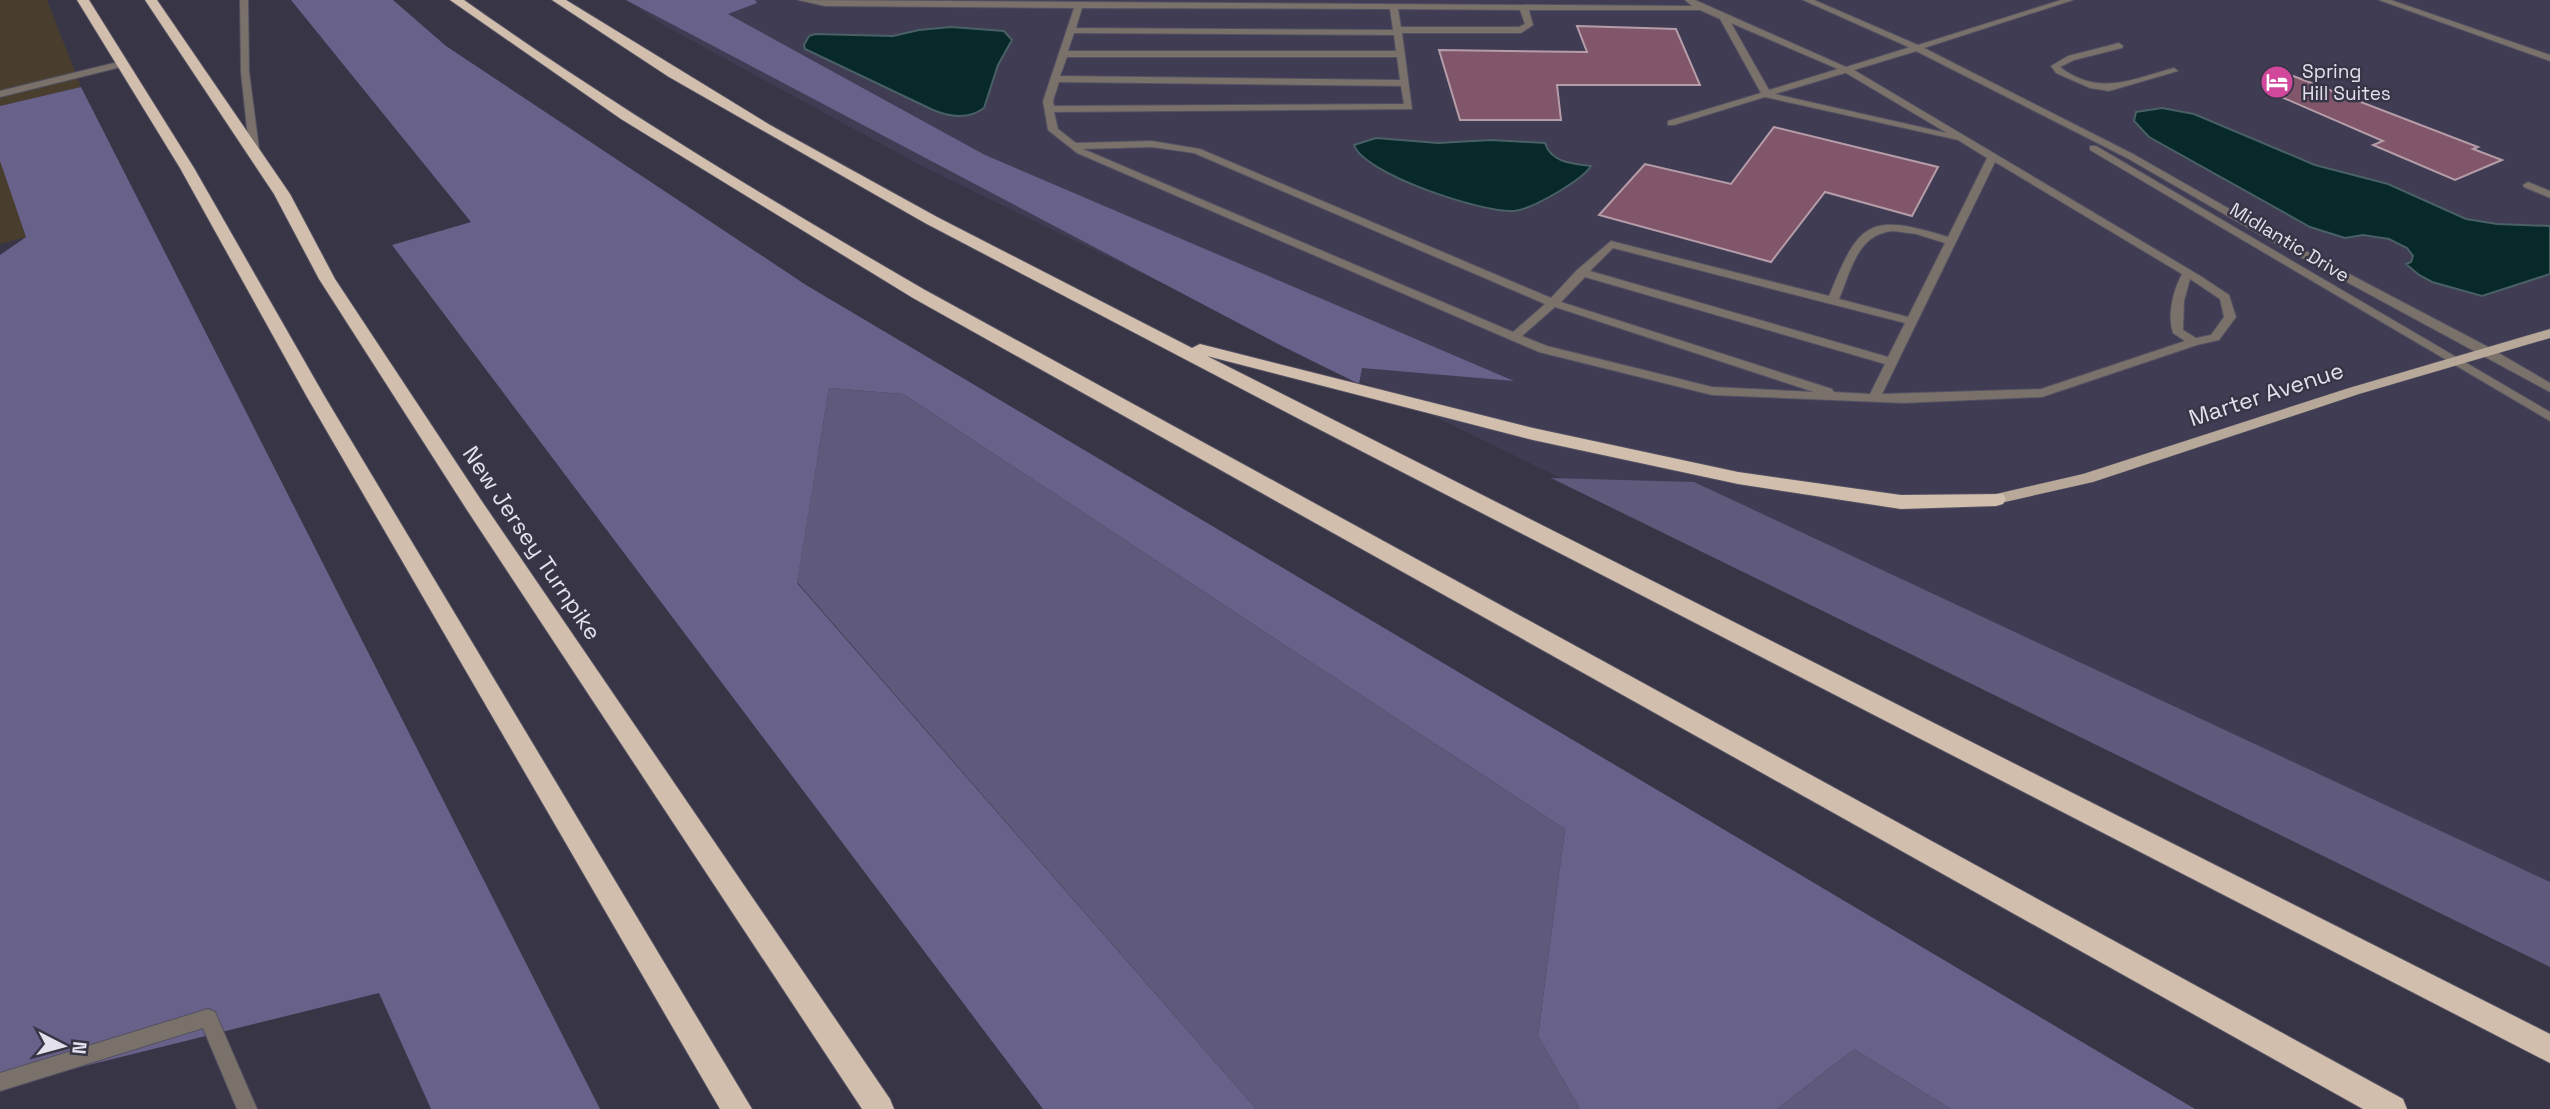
<svg xmlns="http://www.w3.org/2000/svg" width="2550" height="1109" viewBox="0 0 2550 1109" font-family="'Space Grotesk',sans-serif">
  <rect width="100%" height="100%" fill="#383547"/>
  <polygon fill="#403c54" points="626,0 2550,0 2550,957 2004,695 922,166 665,26"/>
  <g fill="#493d2e">
    <polygon points="0,0 47,0 81,87 0,106"/>
    <polygon points="0,157 26,237 0,244"/>
  </g>
  <g fill="#5f597c">
    <polygon points="829,388 903,394 1565,829 1538,1036 1580,1109 1256,1109 797,582"/>
    <polygon points="1551,478 1694,482 2550,882 2550,967"/>
    <polygon points="1854,1049 1951,1109 1777,1109"/>
  </g>
  <g fill="#686189">
    <polygon points="291,0 393,0 446,46 806,285 2195,1109 1951,1109 1854,1049 1777,1109 1580,1109 1538,1036 1565,829 903,394 829,388 797,583 1256,1109 1043,1109 392,245 471,222"/>
    <polygon points="626,0 755,0 757,3 728,14 985,155 1514,381 1362,368 1359,384 1278,344"/>
    <polygon points="81,87 600,1109 431,1109 379,993 0,1087 0,255 26,237 0,161 0,106"/>
  </g>
  <g fill="#07292a" stroke="#496064" stroke-width="2">
    <path d="M951 27 1004 31 1012 40 998 65 984 108C968 120 950 117 933 110L805 49 804 45 809 36 815 34 893 36 919 30Z"/>
    <polygon points="2162,108 2194,114 2315,165 2388,184 2466,219 2497,224 2550,226 2550,274 2482,296 2432,282 2419,275 2406,264 2411,262 2413,256 2407,248 2389,239 2363,235 2345,238 2310,227 2149,137 2134,121 2136,112"/>
    <path d="M1376 138 1438 143 1491 140 1545 143C1551 163 1574 164 1591 166 1582 180 1533 209 1514 211 1482 213 1364 174 1354 145Z"/>
  </g>
  <g fill="#81566b" stroke="#b59da8" stroke-width="2">
    <polygon points="1577,26 1676,29 1700,85 1557,85 1561,120 1460,120 1439,50 1587,52"/>
    <polygon points="2288,74 2478,147 2473,149 2502,160 2455,180 2373,145 2383,141 2279,96"/>
    <polygon points="1774,127 1938,167 1912,216 1825,192 1771,262 1599,215 1645,164 1731,184"/>
  </g>
  <g fill="none" stroke-linecap="round" stroke-linejoin="round">
    <defs>
      <g id="lane">
        <polygon points="240,0 248,0 249,72 260,156 255,159 250,156 241,72"/>
        <path d="M798 0 1692 6 1685 0H1695L1846 67 1917 45 1920 46V50L1854 70 2202 277 2229 295 2236 317 2219 340 2197 345 2042 397 1903 403 1712 395 1539 352 1077 153 1048 130 1043 101 1074 8 825 6ZM1082 8 1390 9 1393 30 1076 28ZM1398 9 1520 10 1525 24 1519 27H1401ZM1529 10H1700L1720 19 1761 93 1668 121V125H1674L1765 97 1958 140 1987 158 1948 237C1868 212 1859 222 1829 296L1611 241 1577 270 1551 298 1200 149 1152 141 1076 143 1058 129 1054 112 1412 109 1402 33H1521L1533 25ZM1731 23 1838 69 1769 90ZM1074 33 1394 35 1396 51H1068ZM1067 57H1397L1400 80 1060 76ZM1845 73H1846L1947 133 1775 94ZM1059 82 1401 86 1404 104 1054 106 1053 101ZM1152 147 1194 153 1545 304 1513 332 1083 149ZM1995 162 2182 274C2173 291 2167 315 2173 333L2185 341 2041 389 1882 394ZM1893 231 1916 234 1945 243 1908 317 1839 299C1851 271 1857 234 1893 231ZM1613 248 1905 323 1888 357 1590 271ZM1585 277 1885 364 1870 394 1834 392 1832 389 1561 302ZM2190 279 2220 299 2224 317 2211 335 2196 338 2183 330 2184 301ZM1555 307 1814 392 1712 387 1547 346 1522 336Z"/>
        <polygon points="2379,0 2391,0 2550,55 2550,61"/>
        <path d="M2119 43 2123 46 2122 48 2074 60 2060 67C2099 97 2132 79 2174 68L2178 71 2109 91 2090 88 2056 73 2051 66 2068 56Z"/>
        <polygon points="122,61 125,62 125,66 0,97 0,91"/>
        <polygon points="2528,182 2550,191 2550,198 2524,187 2523,185"/>
      </g>
      <g id="street">
        <polygon points="1803,0 1814,0 1918,45 2061,0 2073,0 1924,48 2133,154 2277,236 2490,348 2550,383 2550,392 2269,240 2127,158 1904,45"/>
        <polygon points="2090,146 2096,146 2550,412 2550,421 2090,150"/>
        <polygon points="208,1009 215,1012 257,1109 237,1109 203,1028 0,1091 0,1073"/>
      </g>
      <polygon id="primary" points="2550,329 2550,338 2359,394 2093,482 1996,504 1988,499 1996,494 2083,474 2349,388"/>
      <g id="highway">
        <polygon points="77,0 89,0 194,168 325,397 752,1109 720,1109 307,397 180,168"/>
        <polygon points="145,0 157,0 290,194 335,279 481,500 890,1099 894,1109 862,1109 467,510 319,279 274,194"/>
        <path d="M450 0H464C612 105 768 199 925 290L2403 1099 2407 1109H2363L913 298 621 119Z"/>
        <polygon points="552,0 566,0 770,125 937,217 1192,348 1200,344 1533,428 1738,472 1901,495 2003,494 2006,499 2003,504 1996,506 1901,509 1738,484 1533,440 1207,356 2550,1034 2550,1063 1307,423 925,223 669,77"/>
      </g>
    </defs>
    <use href="#lane" stroke="#535162" stroke-width="2"/>
    <use href="#street" stroke="#535162" stroke-width="2"/>
    <use href="#primary" stroke="#535162" stroke-width="1"/>
    <use href="#highway" stroke="#535162" stroke-width="2"/>
    <use href="#lane" fill="#79716a" fill-rule="evenodd"/>
    <use href="#street" fill="#79716a" fill-rule="evenodd"/>
    <use href="#primary" fill="#b8a89a" fill-rule="evenodd"/>
    <use href="#highway" fill="#d2bead" fill-rule="evenodd"/>
  </g>
  <defs>
    <symbol id="hotel-disc" viewBox="-11 -11 22 22"><circle r="9.5" fill="#d1479c" stroke="#383547"/><path d="M-6-4.5h1.5V1H6V5H4.5V3h-9V5H-6ZM-4 0a1.8 1.8 0 1 1 3.6 0ZM.5 0V-2.5h3Q6-2.5 6 0Z" fill="#fff"/></symbol>
  </defs>
  <g fill-rule="evenodd">
    <use href="#hotel-disc" x="2258" y="63" width="38" height="38"/>
  </g>
  <g text-anchor="middle" stroke-width="5" stroke-linejoin="round" paint-order="stroke">
    <g font-size="19" fill="#e3e1ed" stroke="#383547" text-anchor="start">
      <text x="2302" y="78">Spring<tspan x="2302" dy="22">Hill Suites</tspan></text>
    </g>
    <g font-size="19" fill="#e3e1ed" stroke="#383547">
      <text transform="translate(2290 242) rotate(31)" y="7">Midlantic Drive</text>
    </g>
    <g font-size="23" fill="#e3e1ed" stroke="#383547">
      <text transform="translate(2266 394) rotate(-18)" y="8">Marter Avenue</text>
      <text transform="translate(532 543) rotate(56)" y="8">New Jersey Turnpike</text>
    </g>
  </g>
  <g transform="translate(63 1046) rotate(96)" stroke="#383547" stroke-width="5" paint-order="stroke">
  <path d="M0-5L12 26L0 18L-12 26Z" fill="#e3e1ed"/>
  <text y="-10" font-size="19" font-weight="bold" text-anchor="middle" fill="#e3e1ed">N</text>
  </g>
</svg>
